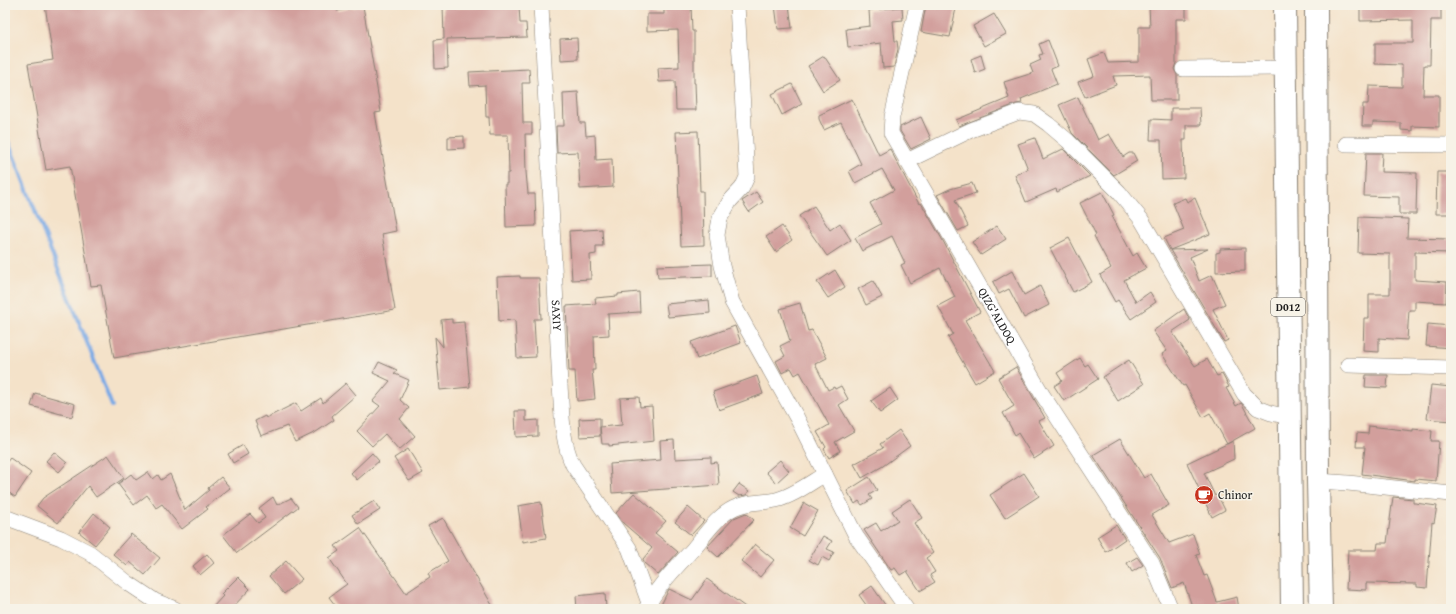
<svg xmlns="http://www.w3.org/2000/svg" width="1456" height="614" viewBox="0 0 1456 614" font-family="'Gentium Book Plus',serif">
  <rect width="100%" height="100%" fill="#f7f3e8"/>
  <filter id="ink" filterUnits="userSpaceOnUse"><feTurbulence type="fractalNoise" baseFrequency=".025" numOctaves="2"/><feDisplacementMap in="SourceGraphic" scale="8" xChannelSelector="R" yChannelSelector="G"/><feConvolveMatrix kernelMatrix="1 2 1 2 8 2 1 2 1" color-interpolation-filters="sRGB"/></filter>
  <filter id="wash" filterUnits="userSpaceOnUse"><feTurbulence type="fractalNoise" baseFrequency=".012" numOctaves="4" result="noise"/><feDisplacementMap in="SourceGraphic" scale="16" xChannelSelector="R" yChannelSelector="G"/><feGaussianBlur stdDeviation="0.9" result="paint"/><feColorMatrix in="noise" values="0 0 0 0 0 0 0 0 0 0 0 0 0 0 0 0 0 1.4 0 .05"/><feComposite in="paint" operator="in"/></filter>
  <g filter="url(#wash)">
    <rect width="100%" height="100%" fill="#f4e2c9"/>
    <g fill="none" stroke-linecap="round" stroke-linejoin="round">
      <polyline stroke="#7baae5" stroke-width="4" points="5,134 112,406"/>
    </g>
    <g id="blocks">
      <g fill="#d29f9c">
        <polygon points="45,5 337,5 337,11 363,6 381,112 375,113 396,231 382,234 395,310 114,358 101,285 91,286 70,166 46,170 28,64 53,60"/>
        <polygon points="443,5 456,5 456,8 491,7 491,5 519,5 520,23 526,23 527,37 447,39 448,68 435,69 434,40 444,39"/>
        <polygon points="664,5 691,5 692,31 694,31 694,83 695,83 696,110 676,110 675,81 659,82 658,68 679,67 678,30 647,31 647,14 664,14"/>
        <polygon points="775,5 789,5 792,28 778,29"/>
        <polygon points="926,5 938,5 956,8 950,37 921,32"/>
        <polygon points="1149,5 1186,5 1186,19 1176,19 1176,63 1174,69 1177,75 1177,100 1151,100 1150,75 1113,76 1116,85 1085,97 1078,82 1094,76 1088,59 1104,53 1108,63 1139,62 1139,27 1150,27"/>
        <polygon points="1395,5 1441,5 1441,20 1431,20 1430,65 1424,65 1423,95 1439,95 1439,127 1412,126 1412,131 1401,130 1401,123 1373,122 1373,126 1362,126 1363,104 1368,104 1369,86 1402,87 1402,65 1375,64 1375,43 1413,43 1413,20 1360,21 1360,8 1395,7"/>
        <polygon points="902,7 903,20 893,21 895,41 897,41 898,49 894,67 883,68 881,43 848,47 846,29 870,26 869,10"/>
        <polygon points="994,14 1006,34 984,46 973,26"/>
        <polygon points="577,38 578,59 561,60 560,39"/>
        <polygon points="1048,40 1058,66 1051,69 1057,84 1021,99 1022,103 1016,104 959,126 956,120 1009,98 1004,82 1033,73 1030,65 1041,60 1039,55 1043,54 1039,44"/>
        <polygon points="981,55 985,69 975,73 971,59"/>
        <polygon points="824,56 840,80 823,91 808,66"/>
        <polygon points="529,69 530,83 522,83 523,123 532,123 532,134 525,134 526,172 528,194 535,194 536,226 506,227 505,184 507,184 507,173 509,173 508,135 490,135 489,117 486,117 485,85 470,86 469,72"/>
        <polygon points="792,84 802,104 782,115 772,94"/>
        <polygon points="578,92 580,123 585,123 586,136 595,135 596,160 612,159 613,187 580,189 578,152 557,153 556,126 564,126 563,93"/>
        <polygon points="1078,97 1098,140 1109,134 1123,157 1129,153 1133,153 1137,161 1114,175 1072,133 1059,105"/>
        <polygon points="852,99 879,155 890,149 919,204 921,203 942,239 980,312 965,320 995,371 975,383 948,337 953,334 938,306 955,297 940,268 910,283 901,265 905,263 892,236 862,251 855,238 881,224 870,203 894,190 882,169 855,183 849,171 861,164 841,122 824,130 819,119 819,115"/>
        <polygon points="1171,108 1200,108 1201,125 1186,125 1186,140 1183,140 1184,178 1162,179 1161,140 1150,140 1151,119 1171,120"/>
        <polygon points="921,117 931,139 911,149 900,131 900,127"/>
        <polygon points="698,131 700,191 703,191 704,245 681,246 676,132"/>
        <polygon points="464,136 464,148 448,149 448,137"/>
        <polygon points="1035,138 1043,159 1063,149 1090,176 1057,192 1056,189 1026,202 1015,175 1028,169 1018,144"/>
        <polygon points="1366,153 1382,153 1381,172 1417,173 1416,214 1399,214 1399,197 1364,196"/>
        <polygon points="1437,172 1451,172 1451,214 1436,214"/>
        <polygon points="972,183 976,193 955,200 968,226 958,231 937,195 950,189"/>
        <polygon points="756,192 763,202 749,212 742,201"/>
        <polygon points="1102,192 1114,215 1112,216 1133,256 1137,253 1146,268 1124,280 1136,302 1150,292 1156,302 1131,319 1118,300 1115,302 1100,275 1111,268 1094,236 1096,235 1080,203"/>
        <polygon points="1185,198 1187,202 1195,198 1210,234 1170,250 1164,238 1184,230 1173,203"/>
        <polygon points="814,206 830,230 840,223 851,240 827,256 799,216"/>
        <polygon points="1359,217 1408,219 1407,238 1451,239 1451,253 1415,252 1415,280 1447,282 1446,303 1415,301 1415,310 1409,310 1407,340 1379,338 1379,352 1363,351 1364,318 1369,318 1369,294 1390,294 1390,254 1358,253"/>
        <polygon points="782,226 792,240 776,252 766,237"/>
        <polygon points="997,226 1006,239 981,255 972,242"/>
        <polygon points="602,229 603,246 596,246 596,254 590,255 591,279 572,280 569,231"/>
        <polygon points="1069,238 1092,282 1073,292 1050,248"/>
        <polygon points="1245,248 1245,271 1216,272 1216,253 1220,252 1220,249"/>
        <polygon points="1208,249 1190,257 1199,281 1212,275 1225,304 1213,309 1228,340 1224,342 1170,250"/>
        <polygon points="712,264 712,276 658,278 657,266"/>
        <polygon points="835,270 845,287 828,298 817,282"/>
        <polygon points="1012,271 1024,295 1040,286 1049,305 1024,318 1009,289 999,294 993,282"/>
        <polygon points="520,276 520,278 539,278 541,319 534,319 536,357 517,358 515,320 499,321 497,277"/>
        <polygon points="873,281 882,297 866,305 858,289"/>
        <polygon points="639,292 640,312 608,314 609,335 594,336 595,370 592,370 595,399 577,401 575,371 569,371 566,306 596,304 595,298 618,296 618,294"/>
        <polygon points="709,300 710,313 668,317 666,304"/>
        <polygon points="800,303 808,331 812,330 827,358 815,364 828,390 834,387 835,389 841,386 848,399 839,405 854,431 835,442 840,451 829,458 824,449 826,447 817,432 829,425 810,390 800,372 795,375 791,368 782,373 776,361 785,356 780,346 790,341 780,309"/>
        <polygon points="1184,309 1190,320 1172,332 1195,366 1207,359 1217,376 1222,374 1229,387 1226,388 1236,406 1241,403 1242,404 1255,428 1227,444 1210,413 1203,417 1185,385 1183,386 1162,354 1167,351 1153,331"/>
        <polygon points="452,319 452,323 464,322 470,387 440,390 435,337 443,347 441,320"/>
        <polygon points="1428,324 1451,326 1451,348 1426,346"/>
        <polygon points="735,326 741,343 697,359 691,342"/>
        <polygon points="1080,358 1085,366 1088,364 1098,379 1064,401 1054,386 1062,381 1057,373"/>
        <polygon points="1129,360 1144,384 1118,401 1103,377"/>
        <polygon points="379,362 397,370 394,375 395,374 409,380 400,400 409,408 400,419 415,436 399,450 385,434 372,446 357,431 380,406 373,401 390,381 373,373"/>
        <polygon points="1016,367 1045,418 1039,421 1054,446 1034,459 1018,433 1015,435 1003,413 1014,406 998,378"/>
        <polygon points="1366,375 1388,375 1387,388 1365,387"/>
        <polygon points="757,376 763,394 719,410 713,392"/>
        <polygon points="346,383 356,395 332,416 334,420 316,432 295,442 287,426 261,436 255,421 265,416 266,418 296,403 301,411 321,398 323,403"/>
        <polygon points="1431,385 1451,387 1450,407 1451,407 1451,421 1427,419"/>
        <polygon points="890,388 898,400 880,413 871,401"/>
        <polygon points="35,393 75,404 72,417 31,406"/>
        <polygon points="639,397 640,407 652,406 654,441 609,446 609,444 602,444 600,427 622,425 620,398"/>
        <polygon points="515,411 526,411 526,421 538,420 538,436 516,437"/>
        <polygon points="600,418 600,436 580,437 579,419"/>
        <polygon points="1369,426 1413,431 1413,429 1432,431 1431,441 1439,441 1436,481 1415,479 1415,481 1362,474 1365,447 1356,447 1357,433 1368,434"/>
        <polygon points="899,430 910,446 883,466 862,478 854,464 883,448 880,444"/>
        <polygon points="1120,439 1144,478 1151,474 1169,505 1152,515 1169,543 1193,534 1200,554 1196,555 1204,576 1207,575 1217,602 1237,597 1239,609 1193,609 1184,583 1172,588 1160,558 1093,455"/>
        <polygon points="674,440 675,459 711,457 711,463 717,462 719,485 612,493 610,464 661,460 660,441"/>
        <polygon points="1233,441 1234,459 1204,473 1215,496 1217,494 1225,510 1212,517 1187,463"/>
        <polygon points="243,445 248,454 233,463 228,454"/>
        <polygon points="408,449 423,473 409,481 394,458"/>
        <polygon points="54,452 67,463 59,472 46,461"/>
        <polygon points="372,453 379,461 357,480 351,473"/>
        <polygon points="108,455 124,478 96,497 88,486 58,523 37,506 43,498"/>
        <polygon points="10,458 31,473 15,497 5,490 5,464"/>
        <polygon points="780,460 789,471 776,483 766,472"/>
        <polygon points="148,472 153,479 158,475 161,480 170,474 185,510 209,490 208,488 221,477 230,488 206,507 208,509 182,529 162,504 156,508 147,495 134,505 118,484 131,474 136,480"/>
        <polygon points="1024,473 1039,496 1005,518 990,495"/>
        <polygon points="869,477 877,490 869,495 872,499 862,505 859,501 855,504 847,491"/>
        <polygon points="739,484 749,491 746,495 739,496 733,492"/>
        <polygon points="634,493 666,521 655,533 678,552 658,575 644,563 643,559 652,548 623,523 616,513"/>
        <polygon points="273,497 277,505 291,498 298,507 237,553 223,535 250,514 258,523 265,518 259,508"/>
        <polygon points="1393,497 1413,499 1413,503 1415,503 1437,506 1434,523 1432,522 1427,588 1417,587 1417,584 1366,583 1366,590 1346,589 1348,550 1377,550 1378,543 1387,543"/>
        <polygon points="910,499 922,518 914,523 933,553 926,558 935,572 930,575 935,582 920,591 907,571 900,575 895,568 891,570 864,530 876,523 881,531 898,520 892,511"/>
        <polygon points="374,501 380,510 358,524 352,515"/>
        <polygon points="541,502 546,538 523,542 518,506"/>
        <polygon points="804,503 818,511 803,536 790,528"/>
        <polygon points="688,507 704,521 691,535 675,522"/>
        <polygon points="94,513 110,527 95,545 79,532"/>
        <polygon points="746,513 754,520 718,557 707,547 734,518"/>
        <polygon points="443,518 492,605 485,609 338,609 329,597 347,584 329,558 339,551 335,546 360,528 406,593 430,577 428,573 448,561 428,526"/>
        <polygon points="1116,525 1125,539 1106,552 1097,537"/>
        <polygon points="131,534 160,558 145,575 130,562 127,566 113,554"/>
        <polygon points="823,536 832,541 827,549 834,552 829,561 822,557 818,565 809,560"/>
        <polygon points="755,544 774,560 760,577 741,561"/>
        <polygon points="207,554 214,563 200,575 193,566"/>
        <polygon points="1137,557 1143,565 1132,572 1127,563"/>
        <polygon points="286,561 302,579 284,594 269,576"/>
        <polygon points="238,577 250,589 231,609 211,609 223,596 221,594"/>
        <polygon points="707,579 748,609 659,609 669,589 692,600"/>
        <polygon points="872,586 888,609 869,609 859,595"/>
        <polygon points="605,593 606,609 577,609 576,596"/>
      </g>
    </g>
  </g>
  <g filter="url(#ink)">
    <use href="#blocks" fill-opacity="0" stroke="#887f72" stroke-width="1"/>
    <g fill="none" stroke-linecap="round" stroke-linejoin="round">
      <defs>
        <g id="minor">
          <path id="s1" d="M541 5 560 385C562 412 561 440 573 465L629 548 649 603"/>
          <polyline points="737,5 747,177 742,188 730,201 720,218 717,235 722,266 732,302 797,418 856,536 907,609"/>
          <path id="s2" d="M917 5 892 117 891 133 1042 394 1152 563 1171 609"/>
          <polyline points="1183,69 1286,68"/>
          <polyline points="1346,144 1451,145"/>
          <polyline points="907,161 971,130 1019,112 1034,114 1048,124 1068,141 1119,192 1141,219 1244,394 1258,408 1271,413 1289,417"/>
          <polyline points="1348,365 1451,368"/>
          <polyline points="1318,481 1348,483 1451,494"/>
          <polyline points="5,517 61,538 90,553 128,583 155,601 175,609"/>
          <path d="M646 609C657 586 677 567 693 549 705 535 717 516 734 508 747 501 763 503 776 500 793 496 810 483 825 474"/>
        </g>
        <g id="trunk">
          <polyline points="1285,5 1292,609"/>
          <polyline points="1316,5 1318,481 1321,609"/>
        </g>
      </defs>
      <use href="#minor" stroke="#887f72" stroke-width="16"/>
      <use href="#trunk" stroke="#887f72" stroke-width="24"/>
      <use href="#minor" stroke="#fff" stroke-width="15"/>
      <use href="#trunk" stroke="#fff" stroke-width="22"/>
    </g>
  </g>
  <defs>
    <symbol id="cafe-disc" viewBox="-11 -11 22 22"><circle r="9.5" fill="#c8321e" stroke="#f7f3e8"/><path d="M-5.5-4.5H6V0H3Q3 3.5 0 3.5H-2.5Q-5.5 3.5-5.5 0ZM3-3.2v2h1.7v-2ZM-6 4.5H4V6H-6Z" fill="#fff"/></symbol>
  </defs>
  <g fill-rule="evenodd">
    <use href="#cafe-disc" x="1193" y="484" width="22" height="22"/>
  </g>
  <g text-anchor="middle" stroke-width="3" stroke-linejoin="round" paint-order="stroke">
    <rect fill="#f7f3e8" stroke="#5e5c59" stroke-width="1" x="1271" y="298" width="34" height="18" rx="3"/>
    <g font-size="11" font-weight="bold" fill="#1c1c1c">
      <text x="1288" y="311">D012</text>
    </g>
    <g font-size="12" fill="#1c1c1c" stroke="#f7f3e8">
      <text dy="4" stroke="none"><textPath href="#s1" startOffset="311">SAXIY</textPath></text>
      <text dy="4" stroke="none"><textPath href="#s2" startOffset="342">QIZG'ALDOQ</textPath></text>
    </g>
    <g font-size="12" fill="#1c1c1c" stroke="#f7f3e8" text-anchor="start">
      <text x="1218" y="499">Chinor</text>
    </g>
  </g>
  <rect width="1456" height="614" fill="none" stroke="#f7f3e8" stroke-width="20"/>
</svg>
